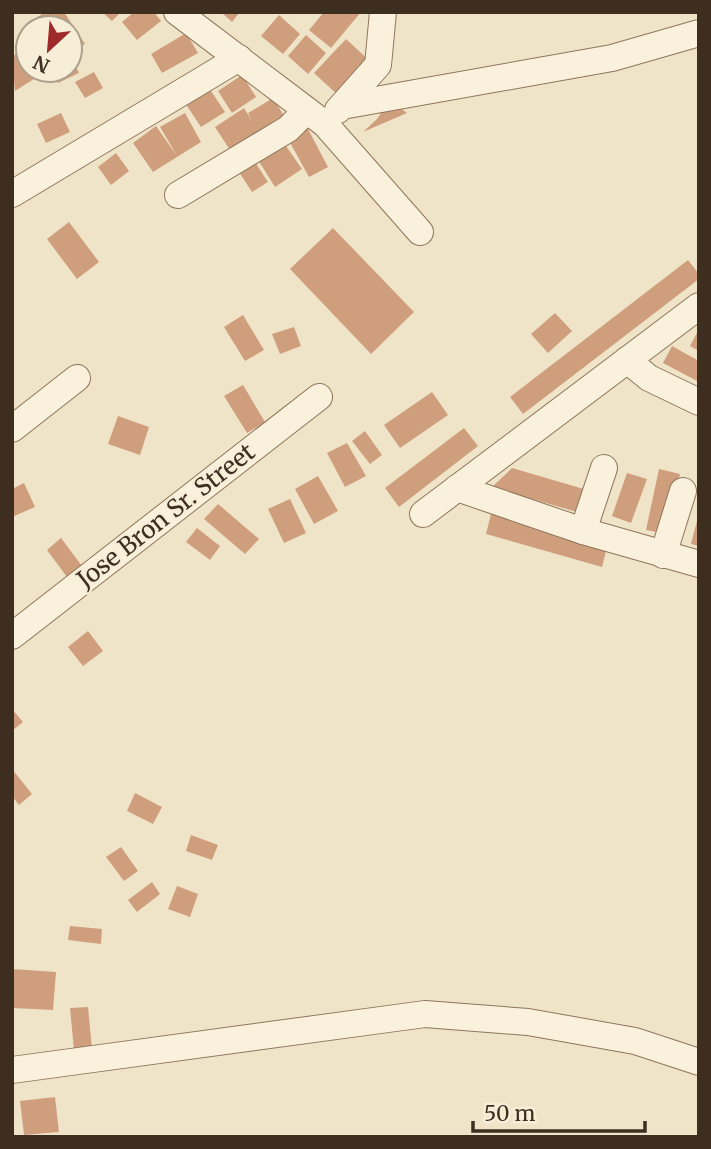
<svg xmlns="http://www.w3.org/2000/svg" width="711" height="1149" viewBox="0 0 711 1149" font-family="Merriweather,serif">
  <rect width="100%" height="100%" fill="#f0e4c8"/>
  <g fill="#cf9f7d">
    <polygon points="45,12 64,12 85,44 70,54 70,28 42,28 36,18"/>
    <polygon points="102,12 121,12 112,21"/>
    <polygon points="134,12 154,12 161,21 137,40 122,22"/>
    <polygon points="221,12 240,12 232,22"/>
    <polygon points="324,12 361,12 331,48 309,30"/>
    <polygon points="279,15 300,34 283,54 261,36"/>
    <polygon points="186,33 198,53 162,73 151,54"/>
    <polygon points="306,35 326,53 308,74 288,56"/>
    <polygon points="346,39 372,63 340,97 314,73"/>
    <polygon points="17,53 34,79 15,91 12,57"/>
    <polygon points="70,55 79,73 58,83 52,70 70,70"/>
    <polygon points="94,72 103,88 85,98 75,82"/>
    <polygon points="242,75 256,97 232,113 218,91"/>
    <polygon points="207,85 225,112 201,127 183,100"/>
    <polygon points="273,98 286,119 232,153 215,127 244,108 252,121 248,113"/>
    <polygon points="390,100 407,113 363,132 377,119"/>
    <polygon points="61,113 70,132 46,143 37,124"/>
    <polygon points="185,113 201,142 153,172 133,143 156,126 177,156 160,127"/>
    <polygon points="308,129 328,167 309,177 288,139"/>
    <polygon points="284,143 302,169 275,187 258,160"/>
    <polygon points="116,153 129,171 111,185 98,167"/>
    <polygon points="255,162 268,182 252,192 239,172"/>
    <polygon points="69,222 99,262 77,279 47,239"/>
    <polygon points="333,228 414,312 371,354 290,269"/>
    <polygon points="688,260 699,274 699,279 523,414 510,397"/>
    <polygon points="555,313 572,331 548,353 531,334"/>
    <polygon points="243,315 264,350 245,361 224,327"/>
    <polygon points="294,327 301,346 280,354 272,334"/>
    <polygon points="699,329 699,351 690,346"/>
    <polygon points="672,346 699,361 699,382 663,363"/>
    <polygon points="243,385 265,422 247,433 224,396"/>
    <polygon points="432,392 448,415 400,448 384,425"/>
    <polygon points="118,416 149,427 140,455 108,444"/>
    <polygon points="464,428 478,446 399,507 385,488"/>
    <polygon points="365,431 382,455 370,464 352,441"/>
    <polygon points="347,443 366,476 345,487 327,453"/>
    <polygon points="512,468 594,492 587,515 492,487"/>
    <polygon points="659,469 680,474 666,534 646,530"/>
    <polygon points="627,473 647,479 631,523 612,516"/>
    <polygon points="318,476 338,511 314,524 295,489"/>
    <polygon points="24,483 35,507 12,517 12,489"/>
    <polygon points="290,499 306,533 284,543 268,509"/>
    <polygon points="218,504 259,539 245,554 204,519"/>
    <polygon points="492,510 608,543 602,567 486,534"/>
    <polygon points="698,517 699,517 699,546 691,544"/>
    <polygon points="197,528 220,546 210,560 186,542"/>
    <polygon points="61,538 85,570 70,581 47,550"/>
    <polygon points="88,631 103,651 83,666 68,647"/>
    <polygon points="12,709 23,722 12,731"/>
    <polygon points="12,769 32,794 19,805 12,796"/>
    <polygon points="135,793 162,807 153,824 127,811"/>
    <polygon points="191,835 218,845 212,860 186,851"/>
    <polygon points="121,847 138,871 124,881 106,857"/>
    <polygon points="152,882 160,894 137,912 128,900"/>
    <polygon points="177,886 198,894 190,917 168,909"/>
    <polygon points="70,926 102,929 101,944 68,940"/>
    <polygon points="12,969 56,972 53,1010 12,1008"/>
    <polygon points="88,1007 92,1049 74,1050 70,1008"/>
    <polygon points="55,1097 59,1132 24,1135 20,1101"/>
  </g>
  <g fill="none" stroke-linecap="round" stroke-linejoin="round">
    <defs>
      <g id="minor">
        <polyline points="177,12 325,124 420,232"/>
        <polyline points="342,106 612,58 699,33"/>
        <polyline points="338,110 378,65 383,12"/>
        <polyline points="12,194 239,58"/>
        <polyline points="178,195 288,129 306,111"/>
        <polyline points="627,360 649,378 699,402"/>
        <polyline points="12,429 77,378"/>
        <polyline points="457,488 583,531 699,564"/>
        <polyline points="423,514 699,306"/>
        <polyline points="583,531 604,468"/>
        <polyline points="663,555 683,491"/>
        <polyline points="12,636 319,397"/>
        <polyline points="12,1070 425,1014 528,1022 635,1041 699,1062"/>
      </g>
    </defs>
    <use href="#minor" stroke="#8d765c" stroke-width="28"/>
    <use href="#minor" stroke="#faf1dc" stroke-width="26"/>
  </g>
  <g text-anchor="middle" stroke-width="5" stroke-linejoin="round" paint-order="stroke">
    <g font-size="24" fill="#3d2e20" stroke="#f7eed8">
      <text transform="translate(166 516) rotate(-38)" y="8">Jose Bron Sr. Street</text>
    </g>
  </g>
  <rect width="711" height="1149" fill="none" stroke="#3d2e20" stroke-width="28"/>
  <g transform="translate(49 49) rotate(206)"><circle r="33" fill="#f7eed8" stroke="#ada18e" stroke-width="2"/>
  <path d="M0-5L12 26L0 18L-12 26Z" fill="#9e2a2b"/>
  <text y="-10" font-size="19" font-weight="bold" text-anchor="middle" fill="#3d2e20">N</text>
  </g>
  <path d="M473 1121v10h172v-10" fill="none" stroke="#3d2e20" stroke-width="3.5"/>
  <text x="484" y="1121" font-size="21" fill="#3d2e20" stroke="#f7eed8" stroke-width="5" paint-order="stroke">50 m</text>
</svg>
